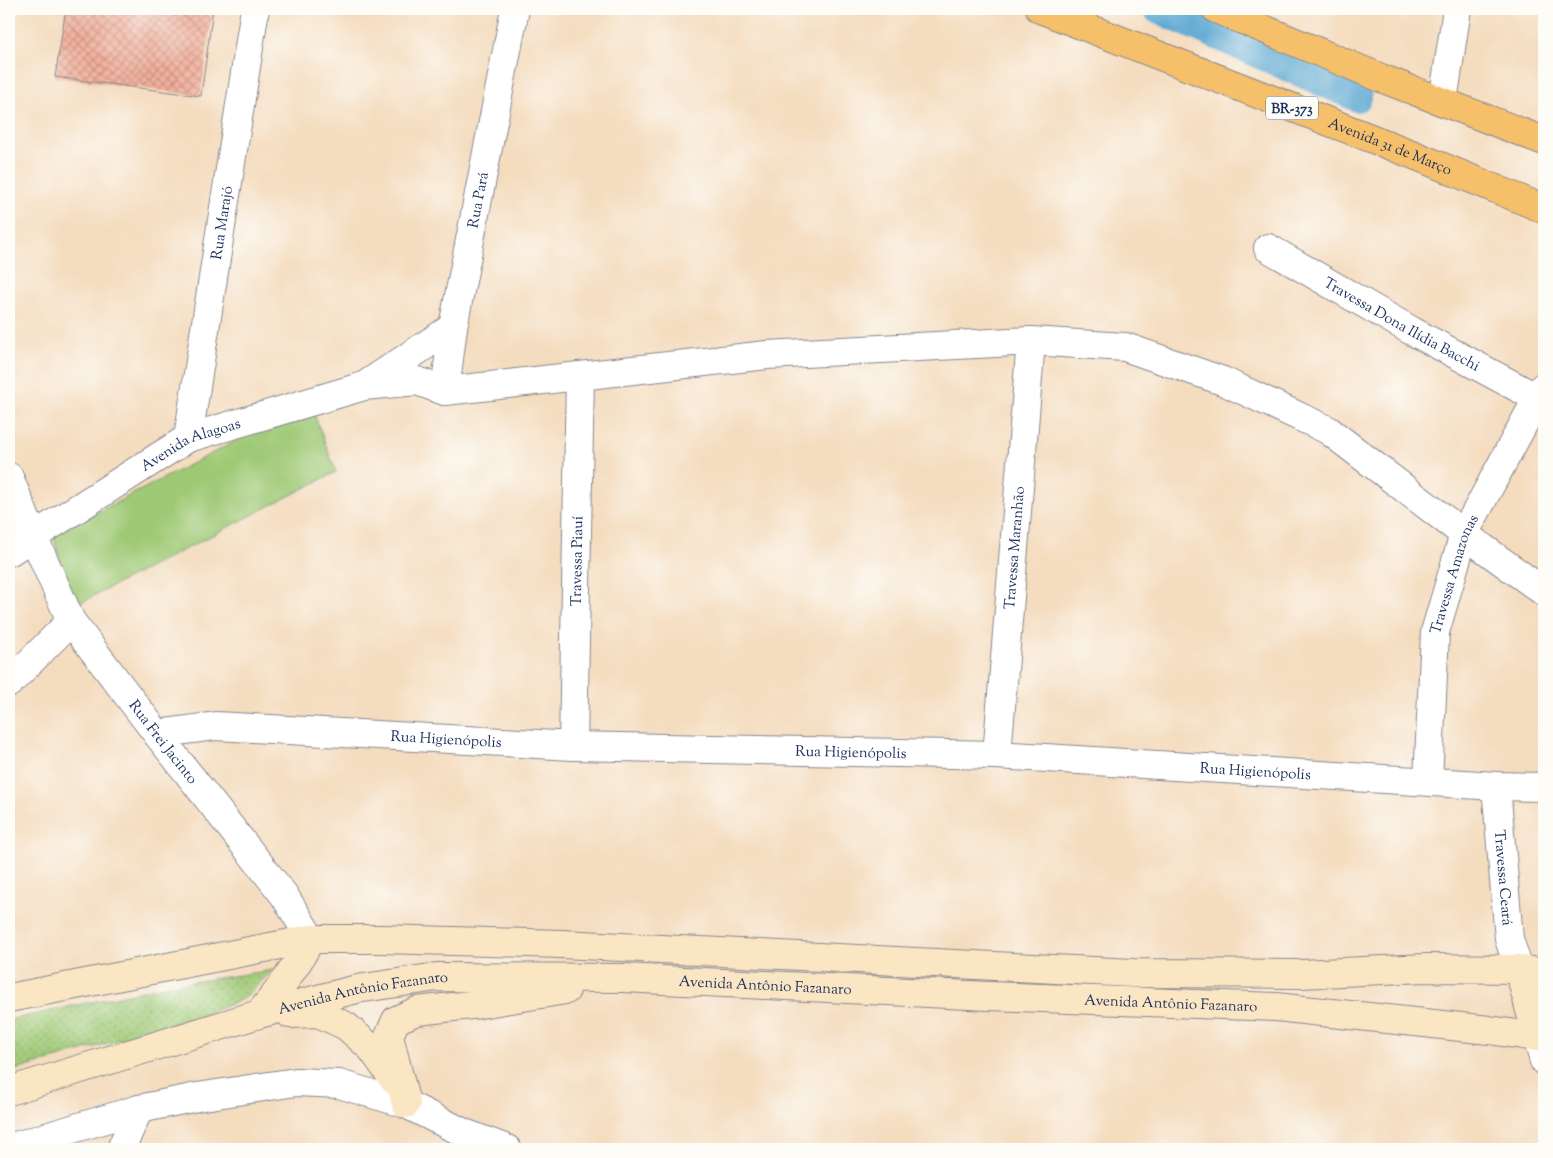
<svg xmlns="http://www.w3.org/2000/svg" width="1553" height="1158" viewBox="0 0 1553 1158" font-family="'Sorts Mill Goudy',serif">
  <defs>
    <pattern id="grass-dots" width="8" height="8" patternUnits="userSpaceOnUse" patternTransform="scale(1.25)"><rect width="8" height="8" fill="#9fc975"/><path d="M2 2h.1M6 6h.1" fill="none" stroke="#81a463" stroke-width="1.8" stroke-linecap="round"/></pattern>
    <pattern id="building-cross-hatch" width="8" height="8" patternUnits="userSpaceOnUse" patternTransform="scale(1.25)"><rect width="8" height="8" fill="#f3b09b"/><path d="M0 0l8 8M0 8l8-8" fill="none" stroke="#c49082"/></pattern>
  </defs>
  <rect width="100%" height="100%" fill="#fdfcf7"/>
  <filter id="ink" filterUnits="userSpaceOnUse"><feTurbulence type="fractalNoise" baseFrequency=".02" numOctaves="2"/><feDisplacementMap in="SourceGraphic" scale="10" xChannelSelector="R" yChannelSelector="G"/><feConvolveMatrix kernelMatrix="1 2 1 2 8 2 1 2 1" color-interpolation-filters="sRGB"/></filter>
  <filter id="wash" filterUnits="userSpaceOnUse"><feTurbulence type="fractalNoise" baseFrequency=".0096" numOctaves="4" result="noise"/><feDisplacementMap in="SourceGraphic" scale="20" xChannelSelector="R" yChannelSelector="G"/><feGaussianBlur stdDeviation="1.12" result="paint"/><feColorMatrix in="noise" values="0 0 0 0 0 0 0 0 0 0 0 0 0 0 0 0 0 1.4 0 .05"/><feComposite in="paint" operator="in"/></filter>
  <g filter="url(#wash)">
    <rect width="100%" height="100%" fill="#f4dcbe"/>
    <polygon fill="url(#grass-dots)" stroke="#5d7c6a" points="273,970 249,994 237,1002 195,1018 9,1072 9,1020 165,986"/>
    <polygon fill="#9fc975" stroke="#5d7c6a" points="310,403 336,472 74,606 53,535"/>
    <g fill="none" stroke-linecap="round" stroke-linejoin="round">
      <polyline stroke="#57a5d0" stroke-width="30" points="1158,9 1357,97"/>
    </g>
    <g id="blocks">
      <polygon fill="url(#building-cross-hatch)" points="66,9 213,9 201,96 55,77"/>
    </g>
  </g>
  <g filter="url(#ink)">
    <use href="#blocks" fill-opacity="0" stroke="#88868e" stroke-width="1"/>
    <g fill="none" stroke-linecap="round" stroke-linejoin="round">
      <defs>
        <g id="street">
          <polyline points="1443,101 1457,9"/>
          <path id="s1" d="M1268 248 1412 331 1537 398"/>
          <polyline points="367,384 453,327"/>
          <path id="s2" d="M445 391 453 327 515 9"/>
          <path id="s3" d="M188 438 255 9"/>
          <path id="s4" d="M9 477 33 536 71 621 157 734 284 895 311 939"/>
          <path id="s5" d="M9 552 188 438 364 386 417 381 445 391 767 355 1031 341 1125 347 1223 381 1328 430 1464 534 1544 592"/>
          <polyline points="9,683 71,621"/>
          <path id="s6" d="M157 734 216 726 573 746 997 755 1496 786 1544 787"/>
          <path id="s7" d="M573 746 580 376"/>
          <path id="s8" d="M997 755 1031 341"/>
          <path id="s9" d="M1428 781 1435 632 1464 534 1544 386"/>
          <path id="s10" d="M1496 786 1509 939 1519 969"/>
          <polyline points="1537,1037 1544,1061"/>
          <polyline points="9,1148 139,1109 197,1097 296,1082 339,1084 406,1104 462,1132 507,1149"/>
          <polyline points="121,1149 139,1109"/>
        </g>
        <g id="secondary">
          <polyline points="1519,969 1537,1037"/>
          <polyline points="9,998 311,939 380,939 562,944 1133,973 1301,974 1425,968 1519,969 1544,973"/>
          <path d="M259 1014C280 990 296 967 311 939"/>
          <polyline points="290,1014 318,1013 346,1026 371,1048 394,1080"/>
          <path id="s11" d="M9 1091 259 1014 357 989 437 977 623 978 989 996 1276 1007 1489 1030 1544 1038"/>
          <polyline points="406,1104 389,1036 396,1020 417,1011 480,1004 566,990"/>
        </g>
        <g id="primary">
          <path id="s12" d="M1040 9 1414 155 1544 209"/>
          <polyline points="1216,9 1381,78 1544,141"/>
        </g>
      </defs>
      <use href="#street" stroke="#88868e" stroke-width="30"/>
      <use href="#secondary" stroke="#88868e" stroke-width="30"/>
      <use href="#primary" stroke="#88868e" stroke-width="30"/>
      <use href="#street" stroke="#fff" stroke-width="28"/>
      <use href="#secondary" stroke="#fbe6c4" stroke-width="28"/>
      <use href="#primary" stroke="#f6c06b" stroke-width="28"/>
    </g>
  </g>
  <g text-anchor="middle" stroke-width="5" stroke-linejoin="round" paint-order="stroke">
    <rect fill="#fdfcf7" stroke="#5f6c8c" stroke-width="1" x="1266" y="96.5" width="52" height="23" rx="4"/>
    <g font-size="14" font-weight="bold" fill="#1b2f5e">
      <text x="1292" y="113">BR-373</text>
    </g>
    <g font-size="15" fill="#1b2f5e" stroke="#fdfcf7">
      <text dy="5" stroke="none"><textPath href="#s12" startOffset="376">Avenida 31 de Março</textPath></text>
      <text dy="5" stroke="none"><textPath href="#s2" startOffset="194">Rua Pará</textPath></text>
      <text dy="5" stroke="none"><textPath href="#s3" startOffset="218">Rua Marajó</textPath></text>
      <text dy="5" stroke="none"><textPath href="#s1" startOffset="154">Travessa Dona Ilídia Bacchi</textPath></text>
      <text dy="5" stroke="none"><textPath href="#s5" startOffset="212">Avenida Alagoas</textPath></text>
      <text dy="5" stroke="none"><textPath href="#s8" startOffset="208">Travessa Maranhão</textPath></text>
      <text dy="5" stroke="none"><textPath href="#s7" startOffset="185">Travessa Piauí</textPath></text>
      <text dy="5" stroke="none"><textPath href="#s9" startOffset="210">Travessa Amazonas</textPath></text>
      <text dy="5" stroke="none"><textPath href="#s6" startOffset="290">Rua Higienópolis</textPath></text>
      <text dy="5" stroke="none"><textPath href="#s4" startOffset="309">Rua Frei Jacinto</textPath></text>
      <text dy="5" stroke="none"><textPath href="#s6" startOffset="695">Rua Higienópolis</textPath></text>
      <text dy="5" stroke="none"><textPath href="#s6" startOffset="1100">Rua Higienópolis</textPath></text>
      <text dy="5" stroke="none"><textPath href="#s10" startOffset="92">Travessa Ceará</textPath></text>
      <text dy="5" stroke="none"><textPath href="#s11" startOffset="772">Avenida Antônio Fazanaro</textPath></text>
      <text dy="5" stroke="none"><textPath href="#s11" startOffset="368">Avenida Antônio Fazanaro</textPath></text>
      <text dy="5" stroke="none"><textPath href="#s11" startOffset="1178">Avenida Antônio Fazanaro</textPath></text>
    </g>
  </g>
  <rect width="1553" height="1158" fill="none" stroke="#fdfcf7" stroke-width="30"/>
</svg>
